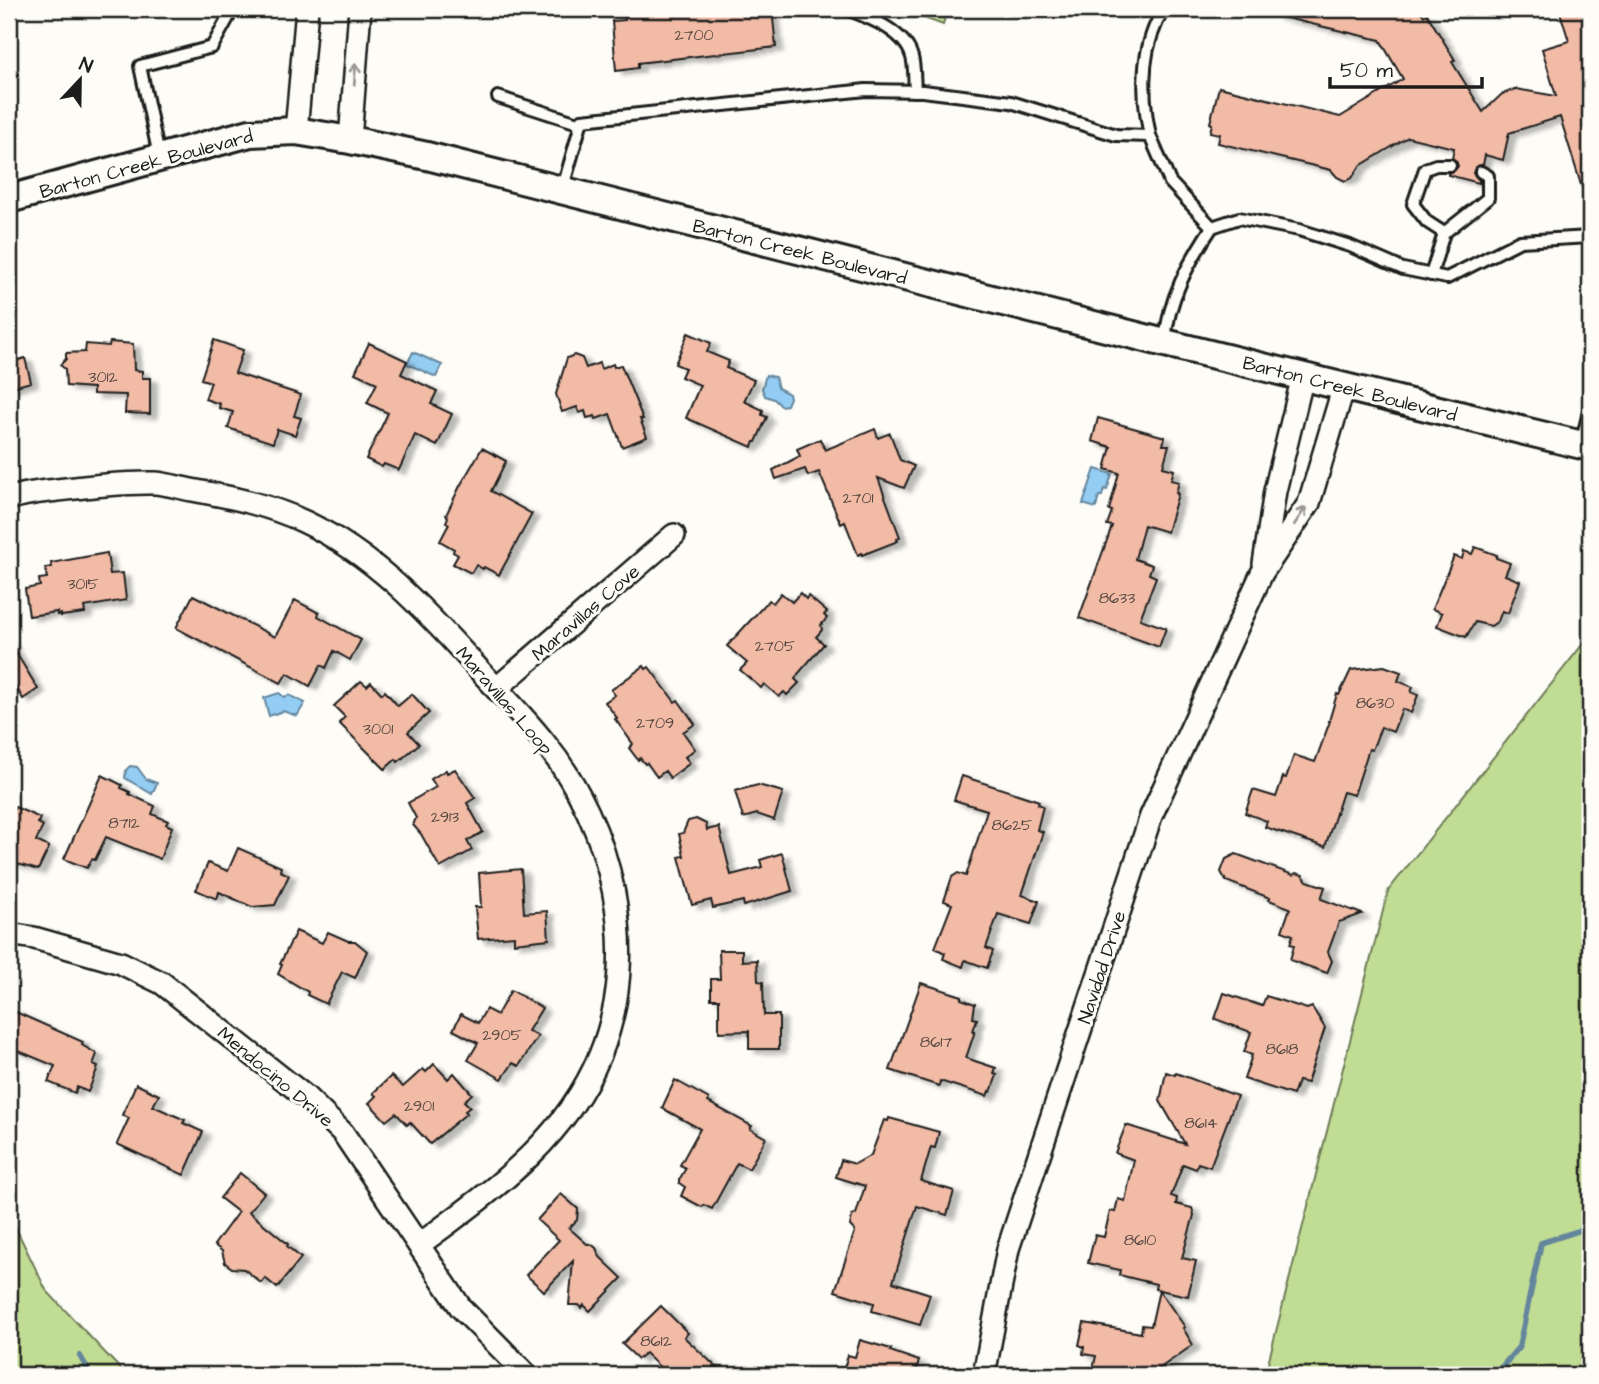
<svg xmlns="http://www.w3.org/2000/svg" width="1599" height="1384" viewBox="0 0 1599 1384" font-family="'Architects Daughter',sans-serif">
  <defs>
    <filter id="shadow"><feDropShadow dx="7" dy="4" stdDeviation="2" flood-color="#0004"/></filter>
  </defs>
  <rect width="100%" height="100%" fill="#fdfcf7"/>
  <filter id="ink" filterUnits="userSpaceOnUse"><feTurbulence type="fractalNoise" baseFrequency=".0143" numOctaves="2"/><feDisplacementMap in="SourceGraphic" scale="14" xChannelSelector="R" yChannelSelector="G"/><feConvolveMatrix kernelMatrix="1 2 1 2 8 2 1 2 1" color-interpolation-filters="sRGB"/></filter>
  <g filter="url(#ink)">
    <g fill="#c1dc93" stroke="#6e7c58" stroke-width="2">
      <polygon points="899,9 947,9 943,25"/>
      <polygon points="1590,635 1590,1375 1265,1375 1388,891"/>
      <polygon points="9,1214 46,1290 126,1375 9,1375"/>
    </g>
    <g fill="#94cdf3" stroke="#64869d" stroke-width="2">
      <polygon points="413,352 442,365 436,377 407,364"/>
      <polygon points="766,375 775,377 778,388 789,394 790,398 787,405 781,406 774,399 765,396 762,389"/>
      <polygon points="1095,469 1112,474 1107,490 1104,489 1102,496 1099,496 1096,508 1083,504"/>
      <polygon points="279,693 284,697 289,695 305,703 297,716 283,711 269,716 264,698"/>
      <polygon points="130,766 137,767 146,779 157,783 152,794 125,778 126,770"/>
    </g>
    <g fill="none" stroke-linecap="round" stroke-linejoin="round">
      <g stroke="#64869d" stroke-width="6">
        <polyline points="80,1356 91,1375"/>
        <polyline points="1495,1375 1519,1347 1541,1243 1590,1227"/>
      </g>
    </g>
    <g fill="#f1bba6" stroke="#1c1c1c" stroke-width="2" filter="url(#shadow)">
      <polygon points="624,9 772,9 776,47 638,63 638,68 616,71 612,21 625,20"/>
      <polygon points="1274,9 1419,9 1424,16 1427,14 1455,60 1452,62 1483,112 1502,94 1516,89 1556,96 1542,49 1569,41 1559,9 1590,9 1590,201 1586,201 1560,117 1509,133 1503,160 1485,155 1483,165 1475,168 1473,173 1479,180 1479,183 1448,175 1448,173 1454,171 1458,166 1456,161 1452,158 1454,148 1408,137 1360,166 1352,178 1345,181 1337,177 1331,170 1218,143 1220,134 1210,132 1212,124 1210,123 1219,87 1340,117 1403,79 1380,40 1273,15"/>
      <polygon points="688,333 711,343 707,352 729,361 726,368 754,380 744,401 763,410 762,415 767,417 756,442 754,442 752,447 686,418 700,385 681,377 685,368 675,364"/>
      <polygon points="214,340 243,350 235,373 301,395 294,416 301,418 295,435 277,429 273,443 228,428 233,412 219,408 220,404 205,399 211,382 201,379"/>
      <polygon points="110,342 133,344 134,370 142,371 142,378 150,378 150,414 125,413 126,395 93,394 93,388 66,386 65,369 60,365 66,359 66,353 85,352 86,344 109,346"/>
      <polygon points="369,343 407,361 401,374 437,391 431,404 452,414 437,446 415,435 399,470 384,464 382,467 366,459 388,413 367,403 377,383 355,373"/>
      <polygon points="574,355 582,358 586,368 599,363 601,369 613,364 614,367 621,365 643,419 640,419 647,437 622,447 610,414 596,419 595,416 587,418 585,411 579,413 577,407 562,412 556,394 567,358"/>
      <polygon points="25,358 31,382 9,388 9,363"/>
      <polygon points="1098,418 1165,437 1163,445 1169,445 1163,467 1174,470 1171,480 1179,482 1176,493 1178,494 1167,532 1144,525 1135,559 1152,565 1149,574 1156,577 1140,619 1166,628 1159,647 1079,618 1112,526 1107,525 1112,511 1109,510 1119,473 1105,469 1111,447 1092,441"/>
      <polygon points="875,429 878,438 890,433 900,460 914,466 904,488 878,478 900,537 897,539 898,541 862,555 862,553 858,555 845,522 841,524 835,510 819,472 808,476 805,469 776,479 773,470 800,456 797,449 820,439 825,450"/>
      <polygon points="482,448 506,461 491,491 532,514 499,575 484,567 483,569 476,565 471,573 453,564 458,555 453,552 454,549 440,541 449,524 446,522 448,517 446,515 460,486"/>
      <polygon points="1475,547 1497,555 1496,558 1510,563 1505,575 1520,581 1508,613 1502,611 1498,621 1491,626 1475,622 1466,637 1437,626 1442,613 1432,609 1454,556 1462,559 1464,551 1472,554"/>
      <polygon points="107,553 110,574 123,573 126,600 84,607 85,613 61,616 61,614 57,615 57,612 29,616 25,589 40,586 39,579 47,578 45,568 52,567 51,563"/>
      <polygon points="781,593 792,602 800,593 806,599 808,596 827,612 824,615 827,618 821,625 822,630 816,637 824,644 798,674 795,679 799,683 787,695 784,692 779,697 764,684 761,688 740,670 747,663 727,646 769,600 773,603"/>
      <polygon points="193,595 275,637 295,600 319,613 318,616 361,640 350,660 334,651 326,668 321,665 310,686 287,673 281,683 176,628"/>
      <polygon points="9,641 38,689 23,699 9,675"/>
      <polygon points="644,666 646,669 649,667 675,702 678,700 695,724 683,732 695,749 685,757 690,763 670,778 665,771 657,777 647,763 645,764 640,758 638,760 629,748 633,744 615,719 617,718 605,702 615,695 611,690"/>
      <polygon points="1384,666 1401,672 1398,681 1413,687 1411,692 1418,695 1411,713 1402,709 1393,732 1381,727 1372,750 1369,749 1354,795 1343,792 1325,847 1265,827 1267,821 1245,813 1253,790 1276,797 1283,777 1286,778 1294,755 1315,762 1330,721 1329,721 1337,694 1339,695 1351,670"/>
      <polygon points="361,681 367,686 371,682 382,694 385,691 398,706 412,694 429,713 408,732 419,744 398,762 396,759 385,769 339,723 345,717 334,706"/>
      <polygon points="455,769 475,798 467,803 483,832 467,841 472,850 440,868 421,834 413,825 416,818 408,803 436,787 431,779 446,770 447,773"/>
      <polygon points="102,775 122,785 121,788 130,792 129,794 155,806 152,814 168,821 166,824 172,827 160,859 106,837 95,860 92,859 87,868 64,859"/>
      <polygon points="962,776 1039,801 1038,804 1043,806 1037,830 1043,832 1022,895 1039,901 1031,924 998,914 986,948 993,951 987,968 965,960 963,967 943,959 945,953 935,948 952,904 944,901 952,877 958,873 966,876 987,810 954,800"/>
      <polygon points="758,785 783,792 774,820 757,814 743,818 735,791"/>
      <polygon points="15,807 40,818 38,823 43,826 36,841 49,847 38,870 14,863 9,856 9,809 13,811"/>
      <polygon points="696,819 706,824 707,830 719,827 731,875 762,867 760,860 782,853 792,891 744,906 743,901 713,908 711,900 692,905 679,857 684,856 679,834 683,833 688,821"/>
      <polygon points="238,848 281,867 280,871 289,875 275,905 252,907 219,892 217,899 196,890 208,863 228,871"/>
      <polygon points="1236,854 1293,875 1296,873 1303,875 1307,881 1325,887 1321,899 1362,914 1339,922 1328,952 1332,961 1327,973 1290,960 1294,945 1290,944 1293,935 1282,931 1290,908 1269,900 1270,898 1226,881 1221,872 1226,859"/>
      <polygon points="521,869 524,913 547,911 549,939 514,943 514,936 478,939 475,907 481,907 479,873"/>
      <polygon points="296,931 322,943 328,932 348,941 355,941 367,951 355,978 342,972 326,1004 307,995 308,992 278,974 282,965 280,964"/>
      <polygon points="719,950 742,950 742,961 757,960 758,981 763,982 764,1015 779,1015 779,1049 749,1049 749,1031 719,1032 719,999 711,999 711,979 720,979"/>
      <polygon points="921,983 962,996 961,999 975,1004 973,1018 977,1019 973,1031 975,1031 966,1058 996,1068 994,1074 997,1075 991,1092 989,1091 987,1096 940,1081 939,1086 890,1070"/>
      <polygon points="511,990 542,1008 528,1031 538,1036 519,1066 513,1063 502,1079 468,1060 478,1043 453,1030 461,1014 478,1023 486,1009 497,1015"/>
      <polygon points="1224,993 1262,1006 1266,996 1307,1009 1312,1007 1325,1028 1307,1083 1298,1081 1293,1095 1244,1079 1252,1055 1244,1052 1251,1032 1215,1019"/>
      <polygon points="9,1009 83,1042 82,1045 97,1054 93,1065 98,1067 88,1092 77,1087 75,1093 48,1082 55,1066 9,1047"/>
      <polygon points="434,1064 448,1079 454,1073 472,1094 464,1101 470,1107 465,1111 467,1113 430,1144 410,1122 407,1125 396,1113 386,1121 369,1103 376,1096 373,1093 391,1076 403,1087 423,1069 426,1072"/>
      <polygon points="1166,1072 1175,1075 1176,1073 1237,1096 1210,1167 1198,1163 1196,1169 1183,1164 1171,1196 1177,1198 1176,1204 1192,1208 1194,1215 1182,1258 1196,1261 1188,1296 1155,1289 1156,1284 1119,1275 1120,1270 1088,1263 1095,1235 1104,1237 1110,1211 1115,1212 1118,1199 1125,1201 1134,1160 1115,1153 1126,1125 1185,1144 1160,1101"/>
      <polygon points="675,1080 709,1099 708,1102 752,1126 750,1129 766,1138 749,1169 737,1163 712,1209 704,1205 702,1207 681,1196 685,1187 679,1183 679,1180 686,1168 680,1165 700,1129 662,1108"/>
      <polygon points="136,1084 159,1095 153,1106 185,1120 183,1123 203,1132 184,1175 117,1144 129,1118 122,1115"/>
      <polygon points="889,1118 939,1132 935,1148 931,1147 921,1181 954,1191 947,1215 917,1206 893,1282 930,1294 920,1325 872,1311 874,1303 835,1291 855,1231 850,1226 852,1216 856,1214 865,1186 836,1177 841,1160 855,1164 871,1155 884,1120 888,1121"/>
      <polygon points="240,1173 264,1193 249,1212 288,1244 287,1246 301,1258 277,1288 265,1278 261,1283 244,1269 232,1268 225,1263 222,1251 214,1245 238,1212 220,1198"/>
      <polygon points="561,1194 578,1209 577,1220 569,1228 587,1244 591,1244 596,1248 600,1257 622,1278 590,1311 584,1305 582,1308 579,1305 569,1305 573,1261 544,1291 526,1275 559,1240 537,1220"/>
      <polygon points="1159,1290 1185,1327 1183,1328 1193,1345 1150,1375 1094,1375 1092,1373 1096,1356 1083,1354 1084,1347 1079,1345 1084,1323 1141,1333 1142,1325 1151,1326"/>
      <polygon points="661,1306 688,1333 684,1337 725,1375 668,1375 645,1353 638,1359 622,1344"/>
      <polygon points="860,1340 891,1349 890,1351 919,1361 915,1375 842,1375 848,1355 855,1357"/>
    </g>
    <g fill="none" stroke-linecap="round" stroke-linejoin="round">
      <defs>
        <g id="service">
          <path d="M847 9C870 18 905 31 912 57 915 68 914 80 915 91"/>
          <polyline points="498,97 581,124"/>
          <path d="M1150 136C1141 93 1140 47 1164 9"/>
          <polyline points="159,156 140,66 212,47 233,9"/>
          <path d="M562 191 582 120 866 90 923 91 1011 102 1116 135 1150 136 1170 182 1212 227C1189 262 1168 299 1165 342"/>
          <polyline points="1212,227 1239,218 1299,230 1350,246 1403,269 1447,278 1520,241 1590,237"/>
          <polyline points="1444,233 1427,222 1413,204 1425,169 1436,165 1450,165"/>
          <polyline points="1431,275 1444,233 1488,198 1488,176 1481,172"/>
          <polyline points="1581,445 1590,407"/>
        </g>
        <g id="minor">
          <polyline points="296,131 307,9"/>
          <polyline points="350,140 360,9"/>
          <path d="M9 499C24 493 41 492 57 490 89 486 123 482 156 483 168 484 180 488 192 490 230 497 270 505 305 522 373 554 424 609 474 664 497 690 523 715 544 742 613 826 642 953 600 1055 565 1141 490 1192 419 1245"/>
          <polyline points="1264,564 1275,491 1303,376"/>
          <polyline points="496,689 674,535"/>
          <polyline points="9,934 34,938 121,963 162,983 306,1097 343,1133 461,1308 527,1375"/>
          <polyline points="984,1375 1008,1249 1151,816 1262,573 1309,503 1344,386"/>
        </g>
        <polyline id="tertiary" points="9,199 250,133 296,131 350,140 427,156 1165,343 1590,447"/>
      </defs>
      <use href="#service" stroke="#1c1c1c" stroke-width="16"/>
      <use href="#minor" stroke="#1c1c1c" stroke-width="26"/>
      <use href="#tertiary" stroke="#1c1c1c" stroke-width="32"/>
      <use href="#service" stroke="#fdfcf7" stroke-width="10"/>
      <use href="#minor" stroke="#fdfcf7" stroke-width="21"/>
      <use href="#tertiary" stroke="#fdfcf7" stroke-width="26"/>
    </g>
    <defs><path id="oneway-shaft" d="M-6 0H5M1.5-3L5.5 0L1.5 3" fill="none" stroke-width="1.6" stroke-linecap="round" stroke-linejoin="round" transform="scale(1.75)"/></defs>
    <g stroke="#989794">
      <use href="#oneway-shaft" transform="translate(355 74) rotate(-86)"/>
      <use href="#oneway-shaft" transform="translate(1300 516) rotate(-57)"/>
    </g>
  </g>
  <g text-anchor="middle" stroke-width="6" stroke-linejoin="round" paint-order="stroke">
    <g font-size="16" fill="#51443e">
      <text x="694" y="40">2700</text>
      <text x="103" y="382">3012</text>
      <text x="858" y="503">2701</text>
      <text x="83" y="589">3015</text>
      <text x="1117" y="603">8633</text>
      <text x="775" y="651">2705</text>
      <text x="1375" y="708">8630</text>
      <text x="655" y="728">2709</text>
      <text x="378" y="734">3001</text>
      <text x="445" y="822">2913</text>
      <text x="124" y="828">8712</text>
      <text x="1012" y="830">8625</text>
      <text x="502" y="1040">2905</text>
      <text x="936" y="1047">8617</text>
      <text x="1282" y="1054">8618</text>
      <text x="419" y="1111">2901</text>
      <text x="1201" y="1128">8614</text>
      <text x="1140" y="1245">8610</text>
      <text x="656" y="1346">8612</text>
    </g>
    <g font-size="19" fill="#1c1c1c" stroke="#fdfcf7">
      <text transform="translate(146 163) rotate(-15)" y="7">Barton Creek Boulevard</text>
      <text transform="translate(800 251) rotate(14)" y="7">Barton Creek Boulevard</text>
      <text transform="translate(1350 388) rotate(14)" y="7">Barton Creek Boulevard</text>
      <text transform="translate(585 612) rotate(-41)" y="7">Maravillas Cove</text>
      <text transform="translate(505 700) rotate(49)" y="7">Maravillas Loop</text>
      <text transform="translate(1101 967) rotate(-72)" y="7">Navidad Drive</text>
      <text transform="translate(276 1076) rotate(40)" y="7">Mendocino Drive</text>
    </g>
  </g>
  <rect width="1599" height="1384" fill="none" stroke="#fdfcf7" stroke-width="35"/>
  <rect x="18" y="18" width="1564" height="1349" fill="none" stroke="#1c1c1c" stroke-width="2.5" filter="url(#ink)"/>
  <g transform="translate(80 80) rotate(22)" stroke="#fdfcf7" stroke-width="5" paint-order="stroke">
  <path d="M0-5L12 26L0 18L-12 26Z" fill="#1c1c1c"/>
  <text y="-10" font-size="19" font-weight="bold" text-anchor="middle" fill="#1c1c1c">N</text>
  </g>
  <path d="M1330 77v10h152v-10" fill="none" stroke="#1c1c1c" stroke-width="3.5"/>
  <text x="1340" y="77" font-size="21" fill="#1c1c1c" stroke="#fdfcf7" stroke-width="5" paint-order="stroke">50 m</text>
</svg>
